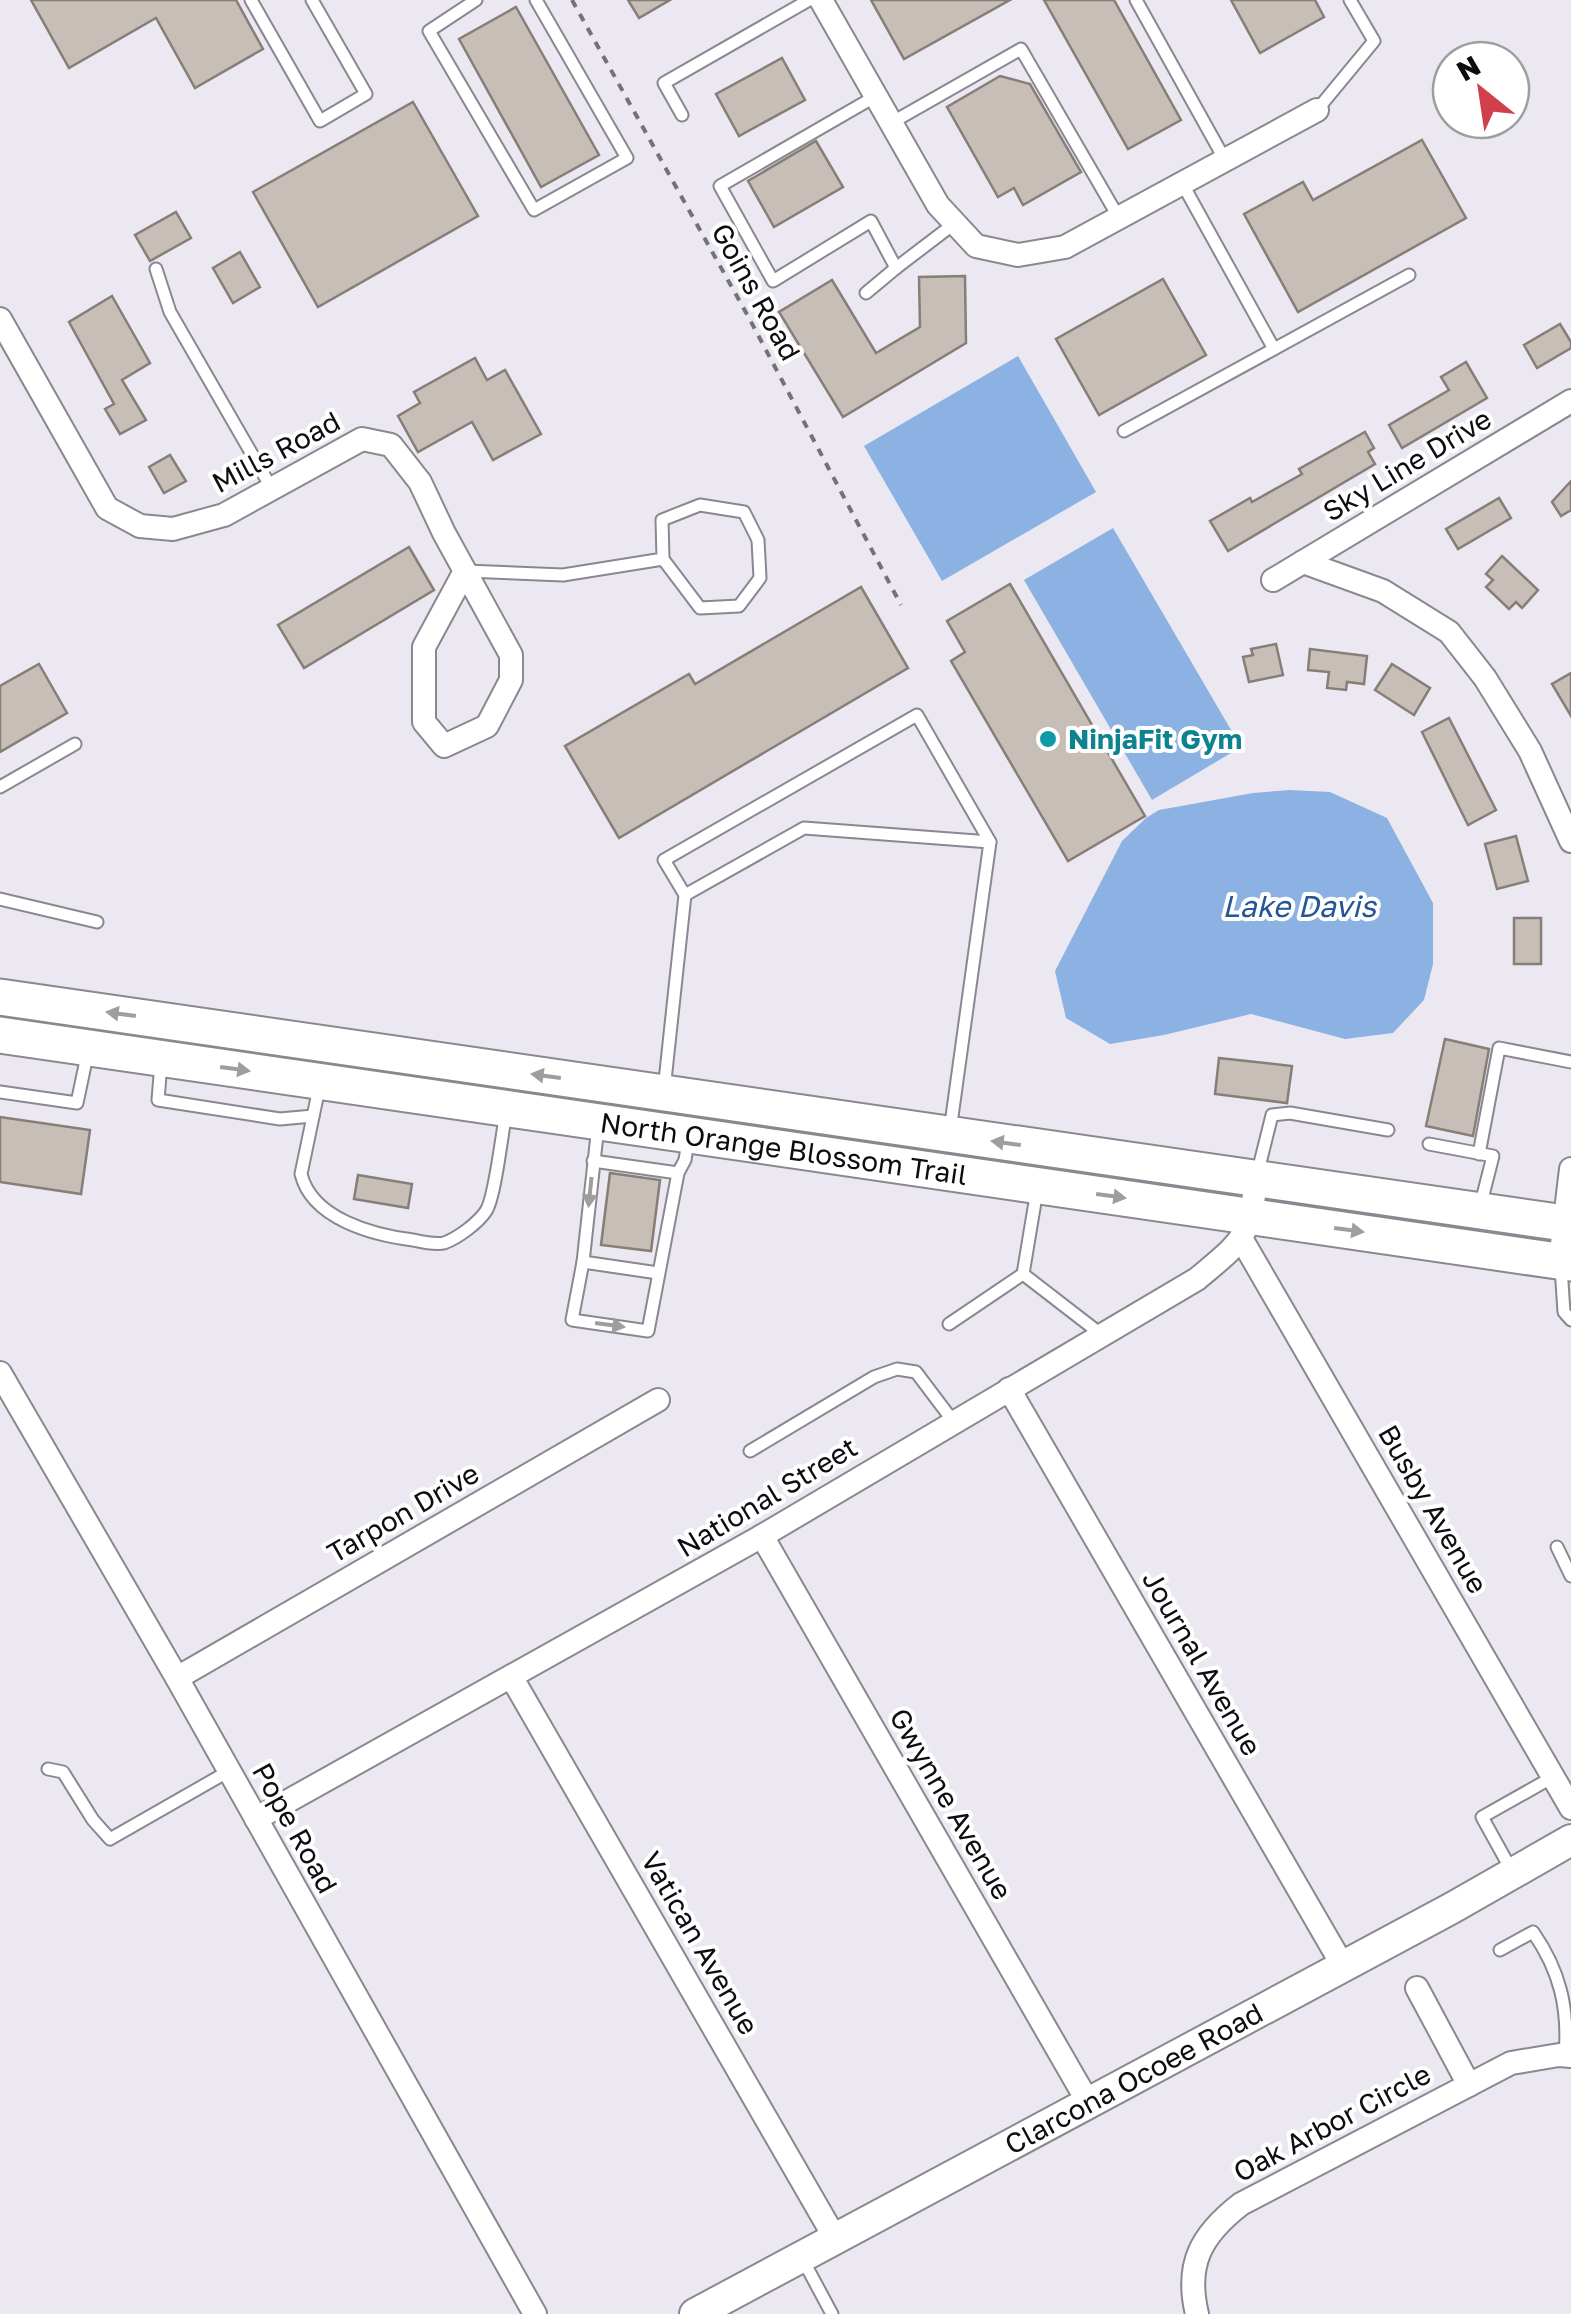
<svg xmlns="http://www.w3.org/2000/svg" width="1571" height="2314" viewBox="0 0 1571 2314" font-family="'Golos Text',sans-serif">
  <rect width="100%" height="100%" fill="#ece8f2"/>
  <g fill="#8bb2e2">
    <polygon points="1018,356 1096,492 942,581 864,446"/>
    <polygon points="1113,528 1241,747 1152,800 1024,580"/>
    <polygon points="1290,790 1330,792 1387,818 1433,903 1433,964 1424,1000 1393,1033 1345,1039 1251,1014 1164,1035 1110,1044 1066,1018 1055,971 1122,841 1146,818 1159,810 1253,793"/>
  </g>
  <g fill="#c7bfb7" stroke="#867e77" stroke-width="2.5">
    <polygon points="31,0 236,0 263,49 195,88 156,18 69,68"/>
    <polygon points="628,0 670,0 639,18"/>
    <polygon points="871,0 1010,0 904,59"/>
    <polygon points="1044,0 1114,0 1181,120 1128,149"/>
    <polygon points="1231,0 1315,0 1324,17 1260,53"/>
    <polygon points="516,7 599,155 541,187 459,39"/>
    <polygon points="782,58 805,100 739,136 716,94"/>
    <polygon points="1000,76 1030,84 1081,172 1023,205 1014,188 998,197 947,107"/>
    <polygon points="413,102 478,216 318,307 253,192"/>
    <polygon points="1422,140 1466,218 1298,312 1244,214 1303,182 1313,200"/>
    <polygon points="816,141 843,187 774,227 748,181"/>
    <polygon points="176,212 191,238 150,261 135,235"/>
    <polygon points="240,252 260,287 233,303 213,268"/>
    <polygon points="965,276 966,343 843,417 779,312 832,280 876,353 920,327 919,277"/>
    <polygon points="1163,279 1206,355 1099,415 1056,339"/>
    <polygon points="112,296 150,363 122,380 146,420 120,434 105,409 114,404 69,322"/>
    <polygon points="1560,324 1571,342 1571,348 1537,368 1524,345"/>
    <polygon points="475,358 487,380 505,370 541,434 493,460 472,422 418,452 398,416 420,403 414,392"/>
    <polygon points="1466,362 1487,398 1402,448 1389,425 1449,390 1441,377"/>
    <polygon points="1365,432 1374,448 1368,452 1375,464 1228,551 1210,521 1250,498 1252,502 1302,474 1299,469"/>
    <polygon points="170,455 186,481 164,493 149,467"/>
    <polygon points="1571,481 1571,510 1561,516 1552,502"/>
    <polygon points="1499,498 1511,518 1458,549 1446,529"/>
    <polygon points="409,547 434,590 304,668 278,625"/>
    <polygon points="1502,556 1538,590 1522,608 1516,602 1509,609 1486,587 1493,580 1486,574"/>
    <polygon points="1010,584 1145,816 1068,861 951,661 965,652 947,621"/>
    <polygon points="861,587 908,668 619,838 565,746 689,674 695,684"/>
    <polygon points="1276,644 1283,675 1249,682 1243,657 1253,655 1251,649"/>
    <polygon points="1310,649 1367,656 1364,684 1347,682 1346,690 1327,688 1329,672 1308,670"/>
    <polygon points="39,664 67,713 0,752 0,686"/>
    <polygon points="1392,664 1430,688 1414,715 1375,690"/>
    <polygon points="1571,673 1571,716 1552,684"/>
    <polygon points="1449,718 1496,810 1468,825 1422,732"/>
    <polygon points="1516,836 1528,881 1497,889 1485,844"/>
    <rect x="1514" y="918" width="27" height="46"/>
    <polygon points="1445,1039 1489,1049 1473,1136 1426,1126"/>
    <polygon points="1219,1058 1292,1066 1287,1103 1215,1094"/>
    <polygon points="0,1117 90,1130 81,1194 0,1182"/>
    <polygon points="610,1173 660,1180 651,1251 601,1245"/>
    <polygon points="358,1175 412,1184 408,1208 354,1199"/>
  </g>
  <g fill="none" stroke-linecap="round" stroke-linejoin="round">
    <defs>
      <g id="lane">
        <polyline points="251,0 320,121 366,94 312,0"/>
        <polyline points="476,0 429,31 534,210 627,158 536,0"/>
        <polyline points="1136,0 1225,160"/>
        <polyline points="876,96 720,186 773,281 871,221 896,268 955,223"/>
        <polyline points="1317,110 1374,41 1350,0"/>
        <polyline points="682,115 664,83 809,0"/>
        <polyline points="891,123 1021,49 1119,218"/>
        <polyline points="1182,183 1274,349 1409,275"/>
        <polyline points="156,269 170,312 272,489"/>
        <polyline points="866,293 896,268"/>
        <polyline points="1124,431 1274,349"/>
        <polyline points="465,571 563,575 663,559 662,520 700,505 744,512 758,540 760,578 739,606 700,608 663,559"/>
        <polyline points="0,787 75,744"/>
        <polyline points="685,895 804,828 990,842"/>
        <polyline points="0,899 97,922"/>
        <polyline points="161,1063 158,1100 280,1119 313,1116"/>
        <path d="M319 1088 301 1174C312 1219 373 1235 413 1240 422 1242 435 1245 444 1243 458 1238 478 1223 486 1211 495 1198 502 1132 506 1113"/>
        <polyline points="664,1090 685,895 664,860 917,715 990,842 950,1131"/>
        <polyline points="0,1092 77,1103 88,1051"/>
        <polyline points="598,1126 583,1262 572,1320 648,1331 678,1173 685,1160 688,1141"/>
        <polyline points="1429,1144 1493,1156 1480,1207"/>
        <polyline points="1479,1154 1499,1048 1571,1062"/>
        <polyline points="593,1161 678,1173"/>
        <polyline points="1257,1175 1272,1115 1290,1113 1388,1130"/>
        <polyline points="1037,1190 1023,1274 1102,1335"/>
        <polyline points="583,1262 658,1273"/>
        <polyline points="1561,1267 1564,1312 1571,1320"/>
        <polyline points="949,1324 1023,1274"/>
        <polyline points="750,1451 874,1377 897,1369 916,1372 953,1421"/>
        <polyline points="1557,1547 1571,1576"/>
        <polyline points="48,1769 63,1772 93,1820 110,1839 229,1771"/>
        <polyline points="1513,1873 1482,1817 1553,1777"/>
        <path d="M1500 1950 1533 1932C1560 1971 1569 2008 1565 2056"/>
        <polyline points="803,2260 832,2314"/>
      </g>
      <g id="street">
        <polyline points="821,0 938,205 976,246 1018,255 1065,247 1317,110"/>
        <polyline points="0,319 107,508 140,526 173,529 224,515 362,439 391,445 420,482 444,533 511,655 511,680 487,726 444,746 424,722 424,647 465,571"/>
        <polyline points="1303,562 1383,591 1449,632 1485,678 1530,751 1571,841"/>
        <polyline points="1273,580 1571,401"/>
        <polyline points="1242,1240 1571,1808"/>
        <polyline points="1560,1261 1571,1169"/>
        <polyline points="0,1373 177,1678 535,2314"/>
        <polyline points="1009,1389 1343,1966"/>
        <polyline points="762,1536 1088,2102"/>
        <polyline points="177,1678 658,1400"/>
        <polyline points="512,1678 835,2238"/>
        <path d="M256 1819 762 1536 1197 1279C1241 1242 1250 1239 1256 1179"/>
        <polyline points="1417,1988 1469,2085"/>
        <path d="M1197 2314C1185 2264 1201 2235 1241 2204L1511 2063 1559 2055 1571 2056"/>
      </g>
      <g id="secondary">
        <path id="s1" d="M695 2314 1452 1908 1571 1840"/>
      </g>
      <g id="primary">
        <polyline points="0,997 1571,1224"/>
        <path id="s2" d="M0 1035 1571 1263"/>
      </g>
    </defs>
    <use href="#lane" stroke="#8b8790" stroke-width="15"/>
    <use href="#street" stroke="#8b8790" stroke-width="26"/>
    <use href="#secondary" stroke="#8b8790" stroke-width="34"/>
    <use href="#primary" stroke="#8b8790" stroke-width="39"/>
    <polyline stroke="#747178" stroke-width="4" stroke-dasharray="8 8" stroke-linecap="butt" points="572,0 749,318 901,605"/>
    <use href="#lane" stroke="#fff" stroke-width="11"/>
    <use href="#street" stroke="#fff" stroke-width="22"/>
    <use href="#secondary" stroke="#fff" stroke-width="30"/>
    <use href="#primary" stroke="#fff" stroke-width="35"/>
  </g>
  <defs><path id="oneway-solid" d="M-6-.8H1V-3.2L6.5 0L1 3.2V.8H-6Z" transform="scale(2.5)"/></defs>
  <g fill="#9e9e9f">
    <use href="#oneway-solid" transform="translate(121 1014) rotate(-172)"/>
    <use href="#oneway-solid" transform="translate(235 1069) rotate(8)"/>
    <use href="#oneway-solid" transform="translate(546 1076) rotate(-172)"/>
    <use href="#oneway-solid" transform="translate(1006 1143) rotate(-172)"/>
    <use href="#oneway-solid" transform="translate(590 1192) rotate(96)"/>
    <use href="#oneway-solid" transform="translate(1111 1196) rotate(8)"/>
    <use href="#oneway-solid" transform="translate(1349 1230) rotate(8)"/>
    <use href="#oneway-solid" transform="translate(610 1325) rotate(8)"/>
  </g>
  <circle fill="#0f9aa8" stroke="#fff" stroke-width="4" cx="1048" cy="739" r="10"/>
  <g text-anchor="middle" stroke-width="8" stroke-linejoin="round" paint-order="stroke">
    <g font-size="28" fill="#0d0c0f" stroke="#fff">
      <text transform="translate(756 292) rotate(61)" y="10">Goins Road</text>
      <text transform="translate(276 452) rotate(-28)" y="10">Mills Road</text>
      <text transform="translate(1407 465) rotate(-31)" y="10">Sky Line Drive</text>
      <text dy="10" stroke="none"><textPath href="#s2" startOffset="792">North Orange Blossom Trail</textPath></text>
      <text transform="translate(767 1497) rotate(-31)" y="10">National Street</text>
      <text transform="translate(1433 1509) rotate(60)" y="10">Busby Avenue</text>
      <text transform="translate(403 1513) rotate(-30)" y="10">Tarpon Drive</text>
      <text transform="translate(1202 1663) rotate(60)" y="10">Journal Avenue</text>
      <text transform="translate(951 1804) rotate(60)" y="10">Gwynne Avenue</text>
      <text transform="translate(295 1828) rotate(61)" y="10">Pope Road</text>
      <text transform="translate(700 1943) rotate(60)" y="10">Vatican Avenue</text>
      <text dy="10" stroke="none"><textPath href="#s1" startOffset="498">Clarcona Ocoee Road</textPath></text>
      <text transform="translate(1332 2123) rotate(-28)" y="10">Oak Arbor Circle</text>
    </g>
    <g font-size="28" font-weight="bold" fill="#0d838f" stroke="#fff" text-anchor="start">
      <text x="1068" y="749">NinjaFit Gym</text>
    </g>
    <g font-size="30" font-style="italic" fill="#245793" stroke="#fff">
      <text x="1299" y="917">Lake Davis</text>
    </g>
  </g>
  <g transform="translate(1481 90) rotate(330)"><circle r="48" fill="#ffffff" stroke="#9e9e9f" stroke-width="2.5"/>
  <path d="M0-8L18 38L0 25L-18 38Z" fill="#d0404b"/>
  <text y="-15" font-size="28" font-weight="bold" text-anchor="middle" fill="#0d0c0f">N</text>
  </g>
</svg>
